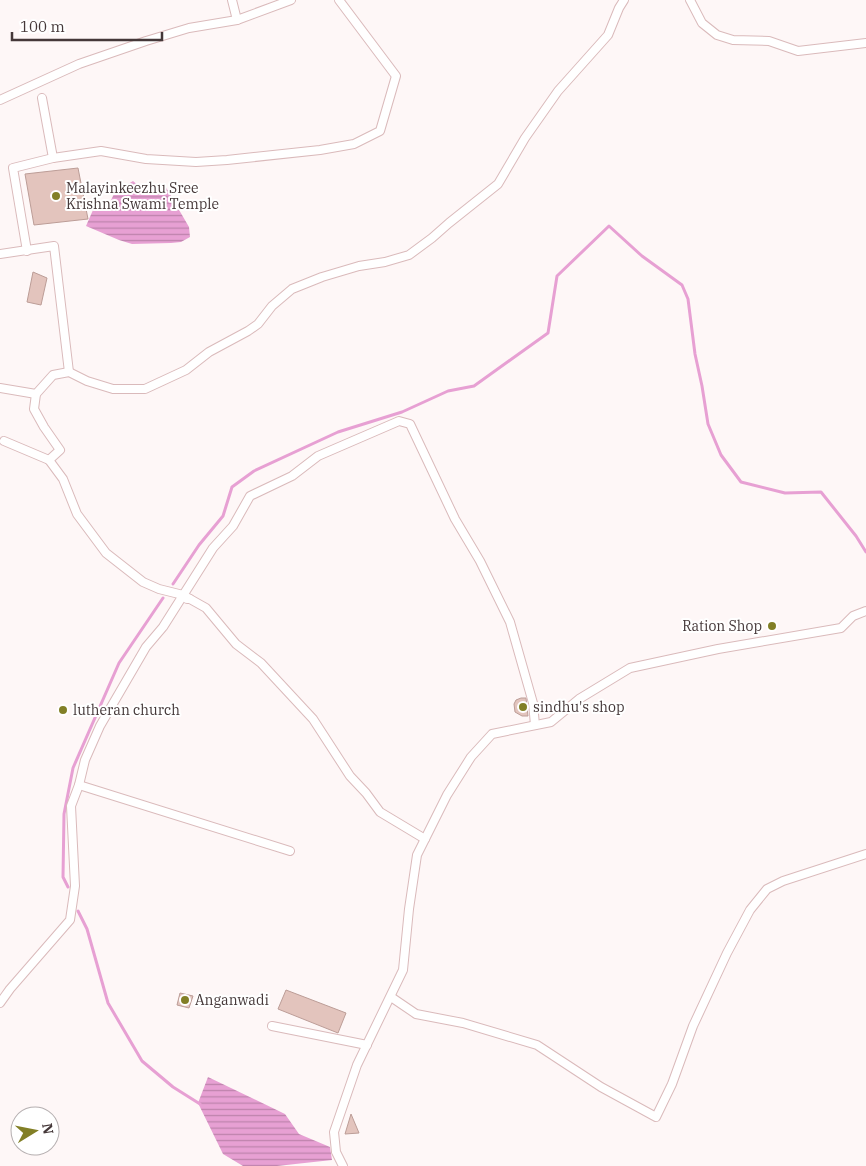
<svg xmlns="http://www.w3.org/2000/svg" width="866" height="1166" viewBox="0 0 866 1166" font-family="'IBM Plex Serif',serif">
  <defs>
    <pattern id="water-rules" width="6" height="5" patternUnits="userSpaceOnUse" patternTransform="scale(1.25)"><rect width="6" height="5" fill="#e7a0d3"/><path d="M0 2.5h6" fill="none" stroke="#bd83ac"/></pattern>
  </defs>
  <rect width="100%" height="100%" fill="#fef7f7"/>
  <g fill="url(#water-rules)">
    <polygon points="133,181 145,191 164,184 189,227 190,237 181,242 171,243 132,244 119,240 86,226 93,210 110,202 115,192"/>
    <polygon points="208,1077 285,1114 299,1134 330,1147 332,1160 277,1166 243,1166 223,1154 198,1103"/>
  </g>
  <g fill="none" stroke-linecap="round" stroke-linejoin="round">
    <g stroke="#e7a0d3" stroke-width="3">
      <polyline points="173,584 199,545 223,516 232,487 254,471 338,432 402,412 448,391 474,386 548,333 557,276 609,226 642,256 682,285 688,299 695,354 702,386 708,424 721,455 741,482 785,493 821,492 856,536 866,552"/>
      <polyline points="68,887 63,877 64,814 73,768 119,663 163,598"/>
      <polyline points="78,911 87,929 108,1003 142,1061 173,1087 200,1104"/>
    </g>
  </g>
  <g fill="#e3c4bd" stroke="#bc9d97">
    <polygon points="78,168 88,219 34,225 25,174"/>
    <polygon points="33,272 47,278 41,305 27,302"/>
    <polygon points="521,698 526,698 528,716 522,716 515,712 514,704 516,700"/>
    <polygon points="286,990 346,1013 338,1033 278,1009"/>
    <polygon points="180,993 193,996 189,1008 177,1005"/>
    <polygon points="351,1114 359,1133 345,1134"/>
  </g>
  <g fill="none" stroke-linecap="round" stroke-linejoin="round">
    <defs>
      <g id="minor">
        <polyline points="232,0 237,20"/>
        <polyline points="690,0 702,23 717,35 733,40 769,41 798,51 866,43"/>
        <polyline points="0,100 79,64 146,41 189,28 237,20 291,0"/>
        <polyline points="53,158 101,151 146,159 196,162 227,160 320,150 354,144 380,131 396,76 339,0"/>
        <polyline points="27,251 13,168 53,158 42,98"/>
        <polyline points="0,254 54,246 69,372"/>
        <polyline points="0,388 36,394"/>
        <polyline points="4,441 49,460"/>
        <polyline points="187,599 190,599 206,608 236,644 261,663 313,719 350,776 366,793 380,812 425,839"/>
        <polyline points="190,599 183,595 159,589 143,582 106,553 77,514 63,479 49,460 60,450 44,427 34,409 36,394 53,375 69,372 87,381 113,389 145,389 186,370 209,352 248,331 258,324 272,306 292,289 322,277 359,266 385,262 409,255 432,238 449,223 498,184 525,138 558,91 608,35 619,8 624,0"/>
        <polyline points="79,785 290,851"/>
        <polyline points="391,997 416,1014 463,1023 537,1045 601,1087 656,1117 672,1084 693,1026 727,953 750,910 767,889 783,881 866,854"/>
        <polyline points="0,1003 10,989 70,920 75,886 71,806 79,785 85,760 100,726 146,647 163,627 213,548 233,526 250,496 292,476 318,456 399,421 410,424 455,519 480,561 510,622 533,703 535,725"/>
        <polyline points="272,1026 367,1045"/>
        <polyline points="343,1166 336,1152 334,1132 357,1065 403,970 409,909 417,855 447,795 471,757 492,734 551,722 579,699 630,668 718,649 841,628 853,616 866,611"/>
      </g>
    </defs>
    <use href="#minor" stroke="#dababb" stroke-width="10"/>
    <use href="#minor" stroke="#fff" stroke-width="8"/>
  </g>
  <g fill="#827f26" stroke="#fff" stroke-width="2">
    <circle cx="56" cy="196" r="5"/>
    <circle cx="772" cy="626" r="5"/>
    <circle cx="523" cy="707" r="5"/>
    <circle cx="63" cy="710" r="5"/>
    <circle cx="185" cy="1000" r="5"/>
  </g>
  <g text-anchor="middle" stroke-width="4" stroke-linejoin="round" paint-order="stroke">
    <g font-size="14" fill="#453839" stroke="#fff" text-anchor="start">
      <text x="66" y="193">Malayinkeezhu Sree<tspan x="66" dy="16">Krishna Swami Temple</tspan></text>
      <text x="762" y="631" text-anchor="end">Ration Shop</text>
      <text x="533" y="712">sindhu's shop</text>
      <text x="73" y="715">lutheran church</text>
      <text x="195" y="1005">Anganwadi</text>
    </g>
  </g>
  <g transform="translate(35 1131) rotate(80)"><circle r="24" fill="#ffffff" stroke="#b5afb0"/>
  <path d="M0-4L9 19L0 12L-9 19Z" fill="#827f26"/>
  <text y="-8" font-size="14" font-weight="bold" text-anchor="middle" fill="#453839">N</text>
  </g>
  <path d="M12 32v8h150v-8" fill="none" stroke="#453839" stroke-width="2.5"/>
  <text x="20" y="32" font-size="15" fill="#453839" stroke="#ffffff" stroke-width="4" paint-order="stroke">100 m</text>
</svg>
